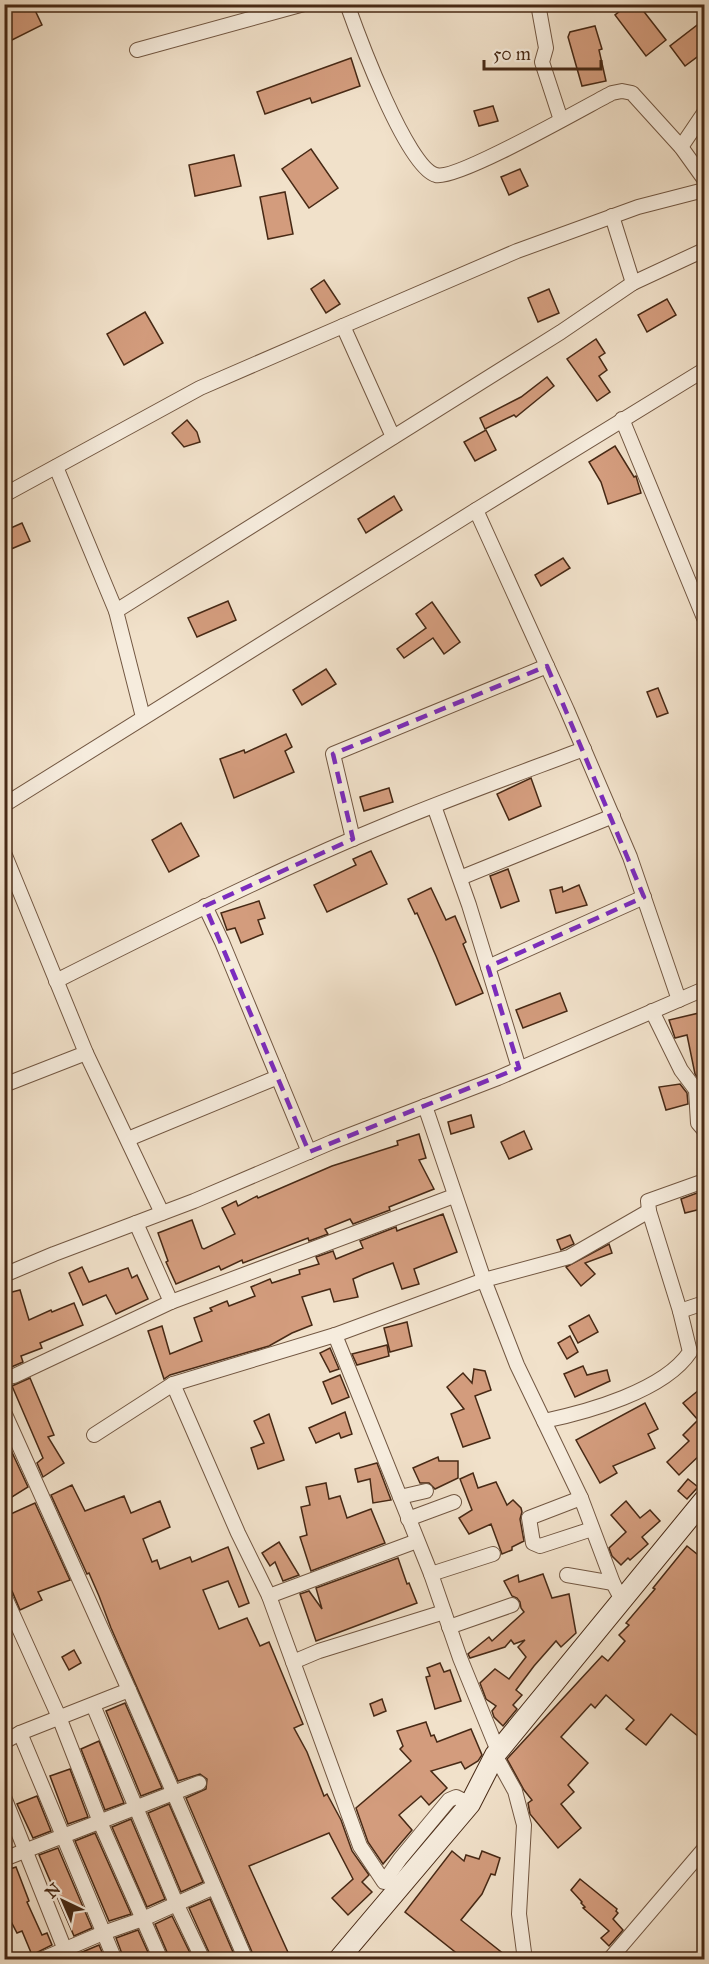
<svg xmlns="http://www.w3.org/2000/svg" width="709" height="1964" viewBox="0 0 709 1964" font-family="'IM FELL Great Primer',serif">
  <rect width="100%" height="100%" fill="#f1e1ca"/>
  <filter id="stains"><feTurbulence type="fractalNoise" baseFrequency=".00333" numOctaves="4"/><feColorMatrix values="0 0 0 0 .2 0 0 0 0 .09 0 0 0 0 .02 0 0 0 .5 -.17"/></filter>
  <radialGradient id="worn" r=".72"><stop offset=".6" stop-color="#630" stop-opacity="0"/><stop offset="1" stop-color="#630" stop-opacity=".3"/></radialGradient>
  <g fill="#d39c7d" stroke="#472915" stroke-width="1.5">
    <polygon points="4,4 32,4 42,25 4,44"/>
    <polygon points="629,4 638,4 666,40 646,56 615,15"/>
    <polygon points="705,19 705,51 685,66 670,46"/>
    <polygon points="595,26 602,49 599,50 606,81 582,86 568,37 570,32"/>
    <polygon points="351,58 360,86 312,103 310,98 265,114 257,92"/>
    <polygon points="493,106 498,121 479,126 474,111"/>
    <polygon points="311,149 338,188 309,208 282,169"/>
    <polygon points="234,155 241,186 195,196 189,165"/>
    <polygon points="520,169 528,186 509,195 501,177"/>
    <polygon points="285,192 293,234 268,239 260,197"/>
    <polygon points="324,280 340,304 326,313 311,289"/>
    <polygon points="549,289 559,313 538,322 528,298"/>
    <polygon points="667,299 676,315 647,332 638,315"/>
    <polygon points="145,312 163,343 124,365 107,334"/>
    <polygon points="596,339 605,353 599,357 607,370 599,376 610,392 597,401 567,359"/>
    <polygon points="547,377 554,386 516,417 514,415 485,429 480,418 521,397"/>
    <polygon points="187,420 197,432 200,442 184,447 172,433"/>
    <polygon points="486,430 496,450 475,461 464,442"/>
    <polygon points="615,446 634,477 636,476 641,493 608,504 601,482 589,462"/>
    <polygon points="394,496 402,510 366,533 358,519"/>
    <polygon points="22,523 30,541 4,552 4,531"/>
    <polygon points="563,558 570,568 541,586 535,575"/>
    <polygon points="228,601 236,620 197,637 188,618"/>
    <polygon points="432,602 460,642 444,654 433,638 404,658 397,649 426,628 416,614"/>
    <polygon points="326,669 336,684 302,705 293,690"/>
    <polygon points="658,688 668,713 657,717 647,692"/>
    <polygon points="286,734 292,747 285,751 294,772 234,798 220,759 244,750 245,753"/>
    <polygon points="531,778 541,806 509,820 497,794"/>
    <polygon points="389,788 393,802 364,811 360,797"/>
    <polygon points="181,823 199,856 169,872 152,840"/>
    <polygon points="371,851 387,884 327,912 314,885 356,865 353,859"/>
    <polygon points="508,869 519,901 501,908 490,876"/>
    <polygon points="579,885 587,905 556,913 550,890 562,887 563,892"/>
    <polygon points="431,888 446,920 455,916 466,942 463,944 483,993 456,1005 436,956 417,913 415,914 408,899"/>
    <polygon points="259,901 265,918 258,920 263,934 241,943 235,928 227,930 221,913"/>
    <polygon points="560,993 567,1011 523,1028 516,1010"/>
    <polygon points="699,1013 705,1035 705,1088 695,1074 687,1035 675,1038 669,1020"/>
    <polygon points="680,1084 687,1093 688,1104 666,1110 659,1087"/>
    <polygon points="471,1115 474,1127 451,1134 448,1122"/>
    <polygon points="524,1131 532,1149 509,1159 501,1142"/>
    <polygon points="419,1134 426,1158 419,1160 434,1189 389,1207 390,1210 353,1224 350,1219 325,1229 328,1234 309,1241 308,1238 243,1263 242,1260 221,1270 219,1266 176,1284 166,1262 168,1261 158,1233 192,1220 202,1248 204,1249 235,1234 222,1208 236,1201 238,1206 257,1196 258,1198 332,1166 398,1145 397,1141"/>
    <polygon points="705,1190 705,1208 685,1213 681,1199"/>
    <polygon points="443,1214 457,1252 414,1269 419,1284 402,1289 393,1263 364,1274 353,1279 358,1297 334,1302 330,1289 302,1297 312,1325 292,1333 269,1346 170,1375 164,1379 148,1331 162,1326 170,1354 202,1341 194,1318 212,1311 210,1308 227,1301 229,1306 255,1296 251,1287 270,1279 272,1283 300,1274 299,1270 319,1264 316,1257 333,1251 336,1259 363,1248 360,1241 396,1227 397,1231 402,1229"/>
    <polygon points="570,1235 574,1244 561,1250 557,1240"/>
    <polygon points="609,1244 612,1253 585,1263 595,1274 581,1286 566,1267"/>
    <polygon points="82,1267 89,1282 128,1268 132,1278 137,1275 148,1299 116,1314 106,1295 83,1305 69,1273"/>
    <polygon points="20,1290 29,1320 51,1310 52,1312 74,1303 83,1325 40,1343 42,1348 21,1356 23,1362 9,1368 4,1357 4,1294"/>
    <polygon points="589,1315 598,1332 578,1343 569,1326"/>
    <polygon points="407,1322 412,1346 390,1352 384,1328"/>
    <polygon points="570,1336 578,1352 567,1359 558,1343"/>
    <polygon points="387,1345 389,1356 357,1365 352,1354"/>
    <polygon points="330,1348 339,1369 330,1372 320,1353"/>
    <polygon points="583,1366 587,1375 607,1370 610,1381 575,1397 564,1374"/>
    <polygon points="474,1369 485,1371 491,1390 475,1396 490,1438 463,1447 451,1414 464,1409 447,1387 463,1373 472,1383"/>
    <polygon points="340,1375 349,1397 332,1404 323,1382"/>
    <polygon points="30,1378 54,1435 48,1437 64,1463 43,1477 37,1463 43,1458 12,1386"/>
    <polygon points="705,1385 705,1450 679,1475 667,1462 689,1441 683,1435 698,1420 683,1403"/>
    <polygon points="645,1403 658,1429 648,1434 655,1448 613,1466 617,1473 600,1483 576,1440"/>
    <polygon points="345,1412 352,1434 341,1438 339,1433 316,1443 309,1428"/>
    <polygon points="269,1414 284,1460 258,1469 251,1448 264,1443 254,1421"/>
    <polygon points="4,1435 28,1487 4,1502"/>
    <polygon points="438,1457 439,1461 458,1461 458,1478 435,1489 429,1483 420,1483 413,1468"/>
    <polygon points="377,1463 391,1500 373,1503 370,1479 358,1482 355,1469"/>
    <polygon points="473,1473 478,1488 496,1482 507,1505 513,1500 521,1508 522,1512 520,1519 524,1541 512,1547 512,1550 502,1554 491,1524 469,1534 459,1518 472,1510 460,1479"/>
    <polygon points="688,1479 698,1487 687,1499 678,1491"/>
    <polygon points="326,1483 329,1499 340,1496 347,1518 371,1509 385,1543 311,1571 300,1537 307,1535 301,1507 310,1505 306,1487"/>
    <polygon points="72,1485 85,1511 124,1496 131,1513 160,1501 170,1527 143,1539 152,1562 157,1560 160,1569 190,1557 192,1562 228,1547 249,1603 239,1607 228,1581 203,1590 219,1629 247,1618 260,1646 269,1642 303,1724 294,1728 307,1752 324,1796 327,1794 341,1820 352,1851 369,1875 362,1882 372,1892 348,1915 332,1898 353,1879 329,1833 249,1866 291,1959 255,1959 186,1798 206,1789 207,1779 200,1774 178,1781 111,1628 99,1596 89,1573 87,1574 51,1495"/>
    <polygon points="626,1501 640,1518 650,1510 660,1521 642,1537 648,1544 630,1560 628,1558 621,1565 612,1556 609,1548 626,1532 611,1515"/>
    <polygon points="35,1503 70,1580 38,1592 42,1600 20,1610 12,1591 4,1586 4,1517"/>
    <polygon points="279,1542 299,1575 283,1581 275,1562 270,1566 262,1553"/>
    <polygon points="687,1546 697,1554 705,1546 705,1742 671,1714 646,1745 626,1729 634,1720 606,1695 595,1708 591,1704 561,1737 588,1763 568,1785 574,1792 561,1804 581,1828 558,1848 530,1814 528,1803 532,1800 524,1790 507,1759 602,1656 608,1661 625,1641 619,1635 629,1625 626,1623 655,1589 653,1588"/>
    <polygon points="398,1558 407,1584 409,1583 417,1603 316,1641 300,1594 309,1591 322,1609 316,1588"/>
    <polygon points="543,1574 552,1598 569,1594 576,1633 561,1647 556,1641 534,1666 516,1690 522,1695 513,1705 517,1709 503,1726 494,1717 492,1711 496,1706 486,1699 480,1683 495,1669 509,1679 526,1657 518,1647 525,1640 514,1644 511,1640 505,1647 470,1658 468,1654 489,1637 492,1641 524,1612 521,1608 520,1602 517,1598 512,1596 504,1581 518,1575 519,1582"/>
    <polygon points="74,1650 81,1663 69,1670 62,1657"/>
    <polygon points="440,1663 444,1672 450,1670 461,1701 435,1709 426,1677 430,1676 427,1668"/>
    <polygon points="382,1699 386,1711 374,1716 370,1704"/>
    <polygon points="125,1703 162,1788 141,1796 106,1711"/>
    <polygon points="426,1722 431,1736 434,1735 437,1742 471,1729 482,1755 478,1761 465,1769 461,1762 431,1771 447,1788 429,1805 421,1796 399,1815 412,1830 383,1864 368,1842 356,1808 411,1761 400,1749 403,1746 397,1731"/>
    <polygon points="99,1741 124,1803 105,1810 81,1749"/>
    <polygon points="70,1769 88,1817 68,1824 50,1776"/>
    <polygon points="37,1796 51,1831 33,1838 17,1804"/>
    <polygon points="169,1804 203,1882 181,1892 148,1813"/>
    <polygon points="131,1819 165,1899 147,1907 112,1827"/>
    <polygon points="95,1833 131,1914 109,1921 75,1841"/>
    <polygon points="58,1848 92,1928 74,1936 39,1855"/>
    <polygon points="452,1851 464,1861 466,1855 479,1859 482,1851 500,1858 495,1875 491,1874 482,1894 461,1920 510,1959 464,1959 405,1912"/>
    <polygon points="16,1867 29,1901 27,1902 42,1935 47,1933 52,1945 32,1955 22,1931 17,1933 4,1908 4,1871"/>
    <polygon points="580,1879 617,1909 616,1911 618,1913 613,1919 623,1930 609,1946 601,1938 609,1931 583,1908 585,1907 581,1903 582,1902 571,1890"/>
    <polygon points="210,1899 236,1959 212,1959 189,1908"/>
    <polygon points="172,1916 193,1959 170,1959 155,1924"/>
    <polygon points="138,1930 151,1959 124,1959 116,1938"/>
    <polygon points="99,1945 105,1959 83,1959 80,1953"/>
  </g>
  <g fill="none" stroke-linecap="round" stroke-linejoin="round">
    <defs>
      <g id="street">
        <path d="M347 4C358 35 407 168 436 175 456 181 585 107 612 93L622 91 632 93 681 147 704 179"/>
        <polyline points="538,4 546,48 542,62 561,120"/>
        <polyline points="137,50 304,4"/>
        <polyline points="681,147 704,113"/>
        <polyline points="612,216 633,283"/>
        <polyline points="343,326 393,437"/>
        <polyline points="622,419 704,618"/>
        <polyline points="56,467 116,611 143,717"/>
        <polyline points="4,495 200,388 343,326 517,251 638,207 704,190"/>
        <polyline points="476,510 567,710 630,857 679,1000"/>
        <polyline points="116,611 561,332 633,283 704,250"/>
        <polyline points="4,805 476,510 704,370"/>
        <polyline points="434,806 469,905 519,1068"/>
        <polyline points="353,839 333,754 547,666"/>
        <polyline points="4,853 86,1053 162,1213"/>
        <polyline points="460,878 613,816"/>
        <polyline points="205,906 222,942 309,1152"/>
        <polyline points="488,967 644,897"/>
        <path d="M56 981C167 925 278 869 393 822 456 796 520 773 584 749"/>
        <polyline points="652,1011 681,1070 696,1090 698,1123 704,1130"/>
        <polyline points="4,1085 86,1053"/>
        <polyline points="425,1106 484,1280 517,1365 581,1498 613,1583 622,1600"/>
        <polyline points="128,1139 278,1077"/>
        <polyline points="136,1223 171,1302"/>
        <polyline points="4,1275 54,1254 194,1201 332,1142 498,1078 704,989"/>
        <polyline points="680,1311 704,1303"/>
        <polyline points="335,1335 431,1574 460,1658 498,1751"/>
        <polyline points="4,1378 14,1376 171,1302 454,1196"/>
        <polyline points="173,1384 238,1533 269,1596 360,1846 384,1882 400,1859 449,1800 456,1797 470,1804"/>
        <polyline points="4,1412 129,1690 246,1960"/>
        <path d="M544 1421C587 1412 664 1391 690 1352L680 1311 649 1211 648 1201 704 1181"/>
        <polyline points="94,1435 173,1384 335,1335 484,1280 569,1257 649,1211"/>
        <polyline points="400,1497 426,1491"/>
        <polyline points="581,1498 529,1518 533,1543 540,1546 592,1529"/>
        <polyline points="408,1519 454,1502"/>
        <polyline points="431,1574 493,1554"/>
        <polyline points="567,1575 613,1583"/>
        <polyline points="4,1595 59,1717 100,1822 161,1960"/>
        <polyline points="269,1596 417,1541"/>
        <polyline points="449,1627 512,1605"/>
        <polyline points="293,1662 319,1651 444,1612"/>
        <polyline points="93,1705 176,1903 203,1960"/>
        <polyline points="20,1733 115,1960"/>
        <polyline points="4,1742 20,1733 129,1690"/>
        <polyline points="495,1755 515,1791 524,1825 519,1914 525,1960"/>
        <polyline points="4,1797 69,1960"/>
        <polyline points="4,1859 199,1783"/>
        <polyline points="4,1956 6,1960"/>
        <polyline points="40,1960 103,1933 143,1919 214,1887"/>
        <polyline points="609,1960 704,1849"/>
      </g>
      <polyline id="secondary" points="338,1960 470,1804 495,1755 704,1500"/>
    </defs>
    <use href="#street" stroke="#725742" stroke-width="16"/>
    <use href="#secondary" stroke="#472915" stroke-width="22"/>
    <use href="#street" stroke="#f6ecdd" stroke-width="14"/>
    <use href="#secondary" stroke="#f6ecdd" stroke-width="20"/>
  </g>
  <path fill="none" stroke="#7b2cbf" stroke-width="4.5" stroke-dasharray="12 8" stroke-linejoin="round" d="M547 666 644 897 488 967 519 1068 309 1152 205 906 353 839 333 754Z"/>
  <rect width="709" height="1964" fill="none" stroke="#f1e1ca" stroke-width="24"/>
  <rect x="6" y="6" width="697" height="1952" fill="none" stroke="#472915" stroke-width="3"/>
  <rect x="12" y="12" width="685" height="1940" fill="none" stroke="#472915" stroke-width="1.5"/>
  <g transform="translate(63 1901) rotate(316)" stroke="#f6ecdd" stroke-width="4.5" paint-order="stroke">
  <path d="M0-4.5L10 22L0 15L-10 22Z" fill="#472915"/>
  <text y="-9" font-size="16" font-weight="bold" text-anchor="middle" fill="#472915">N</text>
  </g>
  <path d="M484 60v9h117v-9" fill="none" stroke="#472915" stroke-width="3"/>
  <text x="493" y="60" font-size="18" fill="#472915" stroke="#f6ecdd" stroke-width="4.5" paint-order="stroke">50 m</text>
  <rect width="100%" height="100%" filter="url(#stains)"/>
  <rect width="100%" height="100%" fill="url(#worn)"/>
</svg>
